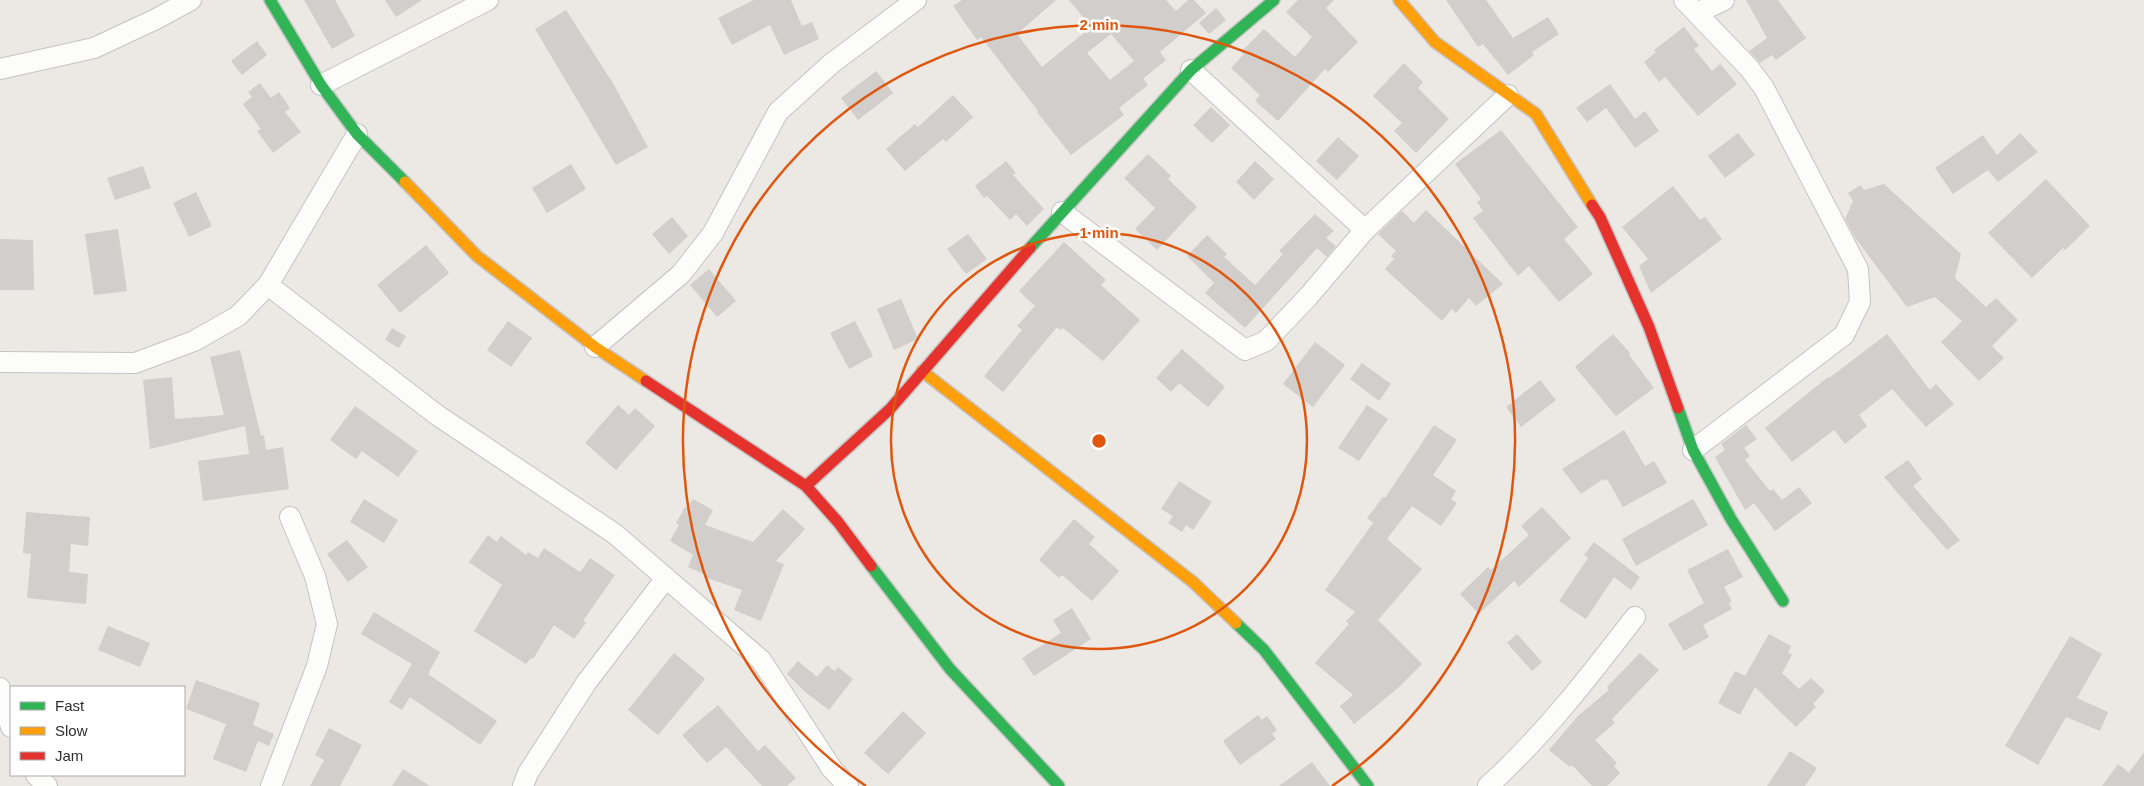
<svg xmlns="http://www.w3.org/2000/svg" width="2144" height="786" viewBox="0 0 2144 786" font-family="Arial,sans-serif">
  <rect width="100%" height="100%" fill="#ece8e4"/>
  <g fill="#d1cecb" fill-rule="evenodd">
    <polygon points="304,0 335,0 355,36 332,49"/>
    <polygon points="385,0 422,0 396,17"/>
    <polygon points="754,0 791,0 802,26 812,22 819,39 784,55 770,25 732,45 718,18"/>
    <path d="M962 0H1056L1017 34 1042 67 1091 27 1069 0H1166L1176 11 1188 0H1194L1206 13 1160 52 1166 60 1143 79 1148 85 1119 108 1124 115 1071 155 1037 112 1038 111 981 37 977 40 953 6ZM1111 34 1134 61 1110 80 1087 53Z"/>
    <polygon points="1298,0 1334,0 1326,8 1358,42 1328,72 1325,69 1278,121 1255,101 1260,95 1231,68 1244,54 1241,52 1264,29 1295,57 1312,37 1286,12"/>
    <polygon points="1446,0 1486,0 1513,38 1548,17 1559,34 1532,52 1534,55 1508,75 1483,44 1478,47"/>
    <polygon points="1746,0 1778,0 1806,38 1776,60 1772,55 1760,63 1749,51 1767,38"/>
    <polygon points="1216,8 1226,20 1209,34 1199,23"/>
    <polygon points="566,10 614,85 648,147 616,165 535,29"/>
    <polygon points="1684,27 1699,46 1694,49 1712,71 1720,64 1737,84 1698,116 1665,77 1659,82 1644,62 1656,52 1654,50"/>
    <polygon points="257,41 267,55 242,75 231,61"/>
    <polygon points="1404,63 1423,82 1418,88 1449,119 1416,153 1394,131 1402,123 1373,96"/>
    <polygon points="876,71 893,93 858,120 841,98"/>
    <polygon points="260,83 271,98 279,92 290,108 285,112 301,132 273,153 257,131 261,129 243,104 252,97 248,92"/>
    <polygon points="1610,84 1635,119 1645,111 1659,131 1635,148 1606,108 1587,122 1576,108"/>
    <polygon points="953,95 973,117 946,142 943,139 905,171 886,149 915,124 918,127"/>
    <polygon points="1211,107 1230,125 1212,143 1193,125"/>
    <polygon points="1501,130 1578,227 1564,239 1593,274 1559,302 1529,266 1518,276 1473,218 1483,211 1477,202 1481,199 1455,164"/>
    <polygon points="1738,133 1755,155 1725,178 1708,156"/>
    <polygon points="2020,133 2038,152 1998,182 1988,170 1953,194 1935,168 1983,135 1997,155"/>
    <polygon points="1338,137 1359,156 1337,180 1316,161"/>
    <polygon points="1148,154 1171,176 1168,179 1197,207 1157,250 1135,229 1155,208 1124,178"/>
    <polygon points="1006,161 1016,173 1013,175 1044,209 1027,226 1016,214 1010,220 987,196 984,198 975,186"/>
    <polygon points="1255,161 1274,179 1254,200 1236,182"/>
    <polygon points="571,164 586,189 547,213 532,188"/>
    <polygon points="143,166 151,188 115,200 107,178"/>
    <polygon points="2046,179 2090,226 2065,250 2063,248 2032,278 1988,233"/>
    <polygon points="1884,184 1961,254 1955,278 1986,307 1996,298 2018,320 1992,346 2004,358 1979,381 1941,342 1962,321 1935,297 1907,307 1856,239 1845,219 1853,201 1848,193 1861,185 1864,190"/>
    <polygon points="1673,186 1700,220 1705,217 1722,239 1651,293 1639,266 1648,259 1622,227"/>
    <polygon points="196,192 212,226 189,237 173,203"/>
    <polygon points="1426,210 1503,284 1476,306 1469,298 1456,313 1452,309 1442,321 1385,269 1394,259 1391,256 1396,251 1378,234 1402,211 1414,223"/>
    <polygon points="1315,214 1334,231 1326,238 1336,246 1327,257 1317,248 1245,328 1205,293 1214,283 1187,256 1207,235 1227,254 1224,257 1255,285 1283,254 1279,251"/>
    <polygon points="672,217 688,236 669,254 652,234"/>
    <polygon points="118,229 127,291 94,295 85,234"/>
    <polygon points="968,234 987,259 966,274 947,249"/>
    <polygon points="0,239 33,240 34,290 0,290"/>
    <polygon points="1064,242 1106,280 1101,285 1140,320 1103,361 1063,328 1061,330 1057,327 1003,392 984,376 1022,330 1017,326 1035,306 1019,291"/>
    <polygon points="426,245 449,273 400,313 377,285"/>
    <polygon points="709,269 736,301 717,317 690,285"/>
    <polygon points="901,299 918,339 894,350 877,309"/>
    <polygon points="508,321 532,338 511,367 487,350"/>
    <polygon points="855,321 873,356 849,369 830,333"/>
    <polygon points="392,328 406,336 399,348 385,340"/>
    <polygon points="1613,334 1630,353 1629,355 1654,388 1616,416 1575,367"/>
    <polygon points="1887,334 1930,390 1936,384 1954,404 1926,427 1892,389 1859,415 1867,426 1845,444 1834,430 1792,462 1765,428 1828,377 1829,378"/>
    <polygon points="1315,342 1345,365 1313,407 1283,384"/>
    <polygon points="1182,349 1225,387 1208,407 1179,383 1171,392 1156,378"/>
    <polygon points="240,350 261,436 264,435 266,450 283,447 289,489 203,501 198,461 249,454 245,426 150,449 143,380 172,377 175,419 224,415 210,357"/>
    <polygon points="1362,363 1391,384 1379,401 1350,379"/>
    <polygon points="1540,380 1556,400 1521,427 1506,407"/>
    <polygon points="618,405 629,415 635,408 655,426 616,470 585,443"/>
    <polygon points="1367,405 1388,419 1359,461 1338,448"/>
    <polygon points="355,406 418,451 398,477 362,451 356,459 330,440"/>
    <polygon points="1434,425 1457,440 1433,475 1456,491 1451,499 1457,503 1441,526 1412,506 1387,539 1422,569 1378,620 1422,664 1398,688 1354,724 1340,706 1353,695 1315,663 1349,624 1346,621 1355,612 1325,590 1373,523 1367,518 1383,497 1385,498"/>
    <polygon points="1746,425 1757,439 1744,448 1750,456 1745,460 1770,491 1773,489 1782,500 1799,487 1812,503 1775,531 1754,503 1745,510 1715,457 1725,450 1721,444"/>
    <polygon points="1624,430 1645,466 1654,461 1667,483 1623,507 1607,479 1604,481 1603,479 1581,494 1562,469"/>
    <polygon points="1908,460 1922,479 1913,486 1960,540 1947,550 1884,477"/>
    <polygon points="1179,481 1212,502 1193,530 1186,525 1182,532 1168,523 1173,516 1161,509"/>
    <polygon points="364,499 398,520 384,543 350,522"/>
    <polygon points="693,499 713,510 705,525 753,542 783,509 805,529 776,561 784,564 761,621 734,610 742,590 704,577 704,574 688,567 693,555 670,541 679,525 676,523 685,507 688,508"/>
    <polygon points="1693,499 1708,525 1636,566 1622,539"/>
    <polygon points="1542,507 1571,538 1519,587 1514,581 1479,614 1460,594 1488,567 1491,570 1529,535 1521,526"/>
    <polygon points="26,512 90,517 88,546 71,544 69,572 88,574 86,604 27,598 31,554 23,553"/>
    <polygon points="1074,519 1095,537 1089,544 1119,571 1092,601 1062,575 1059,578 1039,560"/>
    <polygon points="488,535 497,542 501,536 526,555 528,552 538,558 544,548 580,572 590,558 615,575 583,621 586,623 574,639 554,625 533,659 531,658 526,664 474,631 502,585 469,562"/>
    <polygon points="347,540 368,567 348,582 327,554"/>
    <polygon points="1594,542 1640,577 1631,590 1614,577 1586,619 1559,601 1588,558 1584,555"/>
    <polygon points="1728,549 1743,577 1724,587 1732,602 1729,603 1732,609 1703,625 1709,637 1684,651 1668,624 1704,603 1687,570"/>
    <polygon points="1072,608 1091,639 1034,676 1022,658 1061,633 1053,620"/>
    <polygon points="374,612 440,652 428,674 497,721 480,745 410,697 402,710 389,702 412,664 361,634"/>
    <polygon points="108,626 150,643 140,667 98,650"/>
    <polygon points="1517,634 1542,662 1532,671 1507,643"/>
    <polygon points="1769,634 1791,646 1788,652 1792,655 1782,673 1799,689 1811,678 1825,691 1813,704 1816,707 1796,727 1755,687 1740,715 1718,703 1735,671 1745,676"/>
    <polygon points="2070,636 2102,654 2077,698 2108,712 2100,731 2066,717 2038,765 2005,746"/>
    <polygon points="674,653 705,679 658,735 628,710"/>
    <polygon points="1640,653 1659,670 1612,719 1615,723 1595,740 1617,763 1614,766 1620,773 1607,786 1592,786 1572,765 1570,767 1549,750 1578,716 1609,690 1607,687"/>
    <polygon points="798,661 817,677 827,665 835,671 838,667 853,679 829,710 805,692 787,674"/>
    <polygon points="196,680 260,703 253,725 274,734 269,746 258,741 246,772 213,759 226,724 186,709"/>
    <polygon points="718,705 758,751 765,745 796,778 787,786 762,786 726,747 707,763 682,735"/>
    <polygon points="903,711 926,733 888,774 864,753"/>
    <polygon points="1258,715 1262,720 1267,716 1277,730 1272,734 1276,739 1240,765 1223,741"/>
    <polygon points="329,728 362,745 340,786 310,786 324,760 315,755"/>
    <polygon points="1790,751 1817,768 1805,786 1767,786"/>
    <polygon points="2144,752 2144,786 2102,786 2118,764 2129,773"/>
    <polygon points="1312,762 1330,786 1279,786"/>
    <polygon points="403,769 430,786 392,786"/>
  </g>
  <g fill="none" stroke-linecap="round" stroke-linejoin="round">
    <defs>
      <g id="street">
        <polyline points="1684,0 1749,68 1764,88 1858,269 1860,302 1844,335 1693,450"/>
        <polyline points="1697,13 1724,0"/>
        <polyline points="0,69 94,48 156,19 191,0"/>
        <polyline points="1191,70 1365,230"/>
        <polyline points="321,85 488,0"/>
        <polyline points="1062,212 1245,350 1266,341 1307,298 1365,230 1508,95"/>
        <polyline points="268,285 437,415 615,534 761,660 832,769 848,786"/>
        <polyline points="595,347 681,274 713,233 778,112 831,64 916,0"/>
        <polyline points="0,362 135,363 194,341 238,316 268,285 357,134"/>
        <polyline points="0,688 11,727"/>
        <polyline points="36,775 47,786"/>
        <polyline points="271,786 317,666 327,624 315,576 290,517"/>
        <polyline points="523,786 528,773 586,683 666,578"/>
        <path d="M1488 786C1544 735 1588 678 1635 617"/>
      </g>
      <g id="fast">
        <polyline points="270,0 321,85 357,134 405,182"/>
        <polyline points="1030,248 1191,70 1274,0"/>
        <polyline points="1678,408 1693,450 1731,519 1783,601"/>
        <polyline points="871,566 950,669 1059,786"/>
        <polyline points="1236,623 1264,650 1368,786"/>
      </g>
      <g id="slow">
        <polyline points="1399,0 1435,42 1536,114 1592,205"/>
        <polyline points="405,182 477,256 595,347 646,381"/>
        <polyline points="922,371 1193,582 1236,623"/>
      </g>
      <g id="jam">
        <polyline points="1592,205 1600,217 1649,327 1678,408"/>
        <polyline points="646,381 806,486 838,522 871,566"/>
        <polyline points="806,486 890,409 1030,248"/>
      </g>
    </defs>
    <use href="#street" stroke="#c5c4c5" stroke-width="22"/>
    <use href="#fast" stroke="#c5c4c5" stroke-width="14"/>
    <use href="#slow" stroke="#c5c4c5" stroke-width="14"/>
    <use href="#jam" stroke="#c5c4c5" stroke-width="14"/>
    <use href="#street" stroke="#fcfcfb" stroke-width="20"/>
    <use href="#fast" stroke="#30b455" stroke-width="11"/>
    <use href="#slow" stroke="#ff9f0a" stroke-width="11"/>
    <use href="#jam" stroke="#e5322d" stroke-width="11"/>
  </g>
  <g fill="none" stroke="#df570e" stroke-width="2.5">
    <circle cx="1099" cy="441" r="208"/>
    <path d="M866 786A416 416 0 1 1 1332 786"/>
  </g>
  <circle cx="1099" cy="441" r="8" fill="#df570e" stroke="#fff" stroke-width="2.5"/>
  <g font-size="15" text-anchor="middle" font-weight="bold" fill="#df570e" stroke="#fff" stroke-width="5" stroke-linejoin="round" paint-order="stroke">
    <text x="1099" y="30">2 min</text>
    <text x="1099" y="238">1 min</text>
  </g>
  <rect x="10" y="686" width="175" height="90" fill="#ffffff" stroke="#ababab"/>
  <rect x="20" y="702" width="25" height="8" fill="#30b455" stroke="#ababab"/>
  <text x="55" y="711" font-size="15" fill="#2e2e2e">Fast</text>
  <rect x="20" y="727" width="25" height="8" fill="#ff9f0a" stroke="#ababab"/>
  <text x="55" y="736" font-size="15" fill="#2e2e2e">Slow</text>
  <rect x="20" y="752" width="25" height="8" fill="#e5322d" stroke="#ababab"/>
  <text x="55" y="761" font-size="15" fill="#2e2e2e">Jam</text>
</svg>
